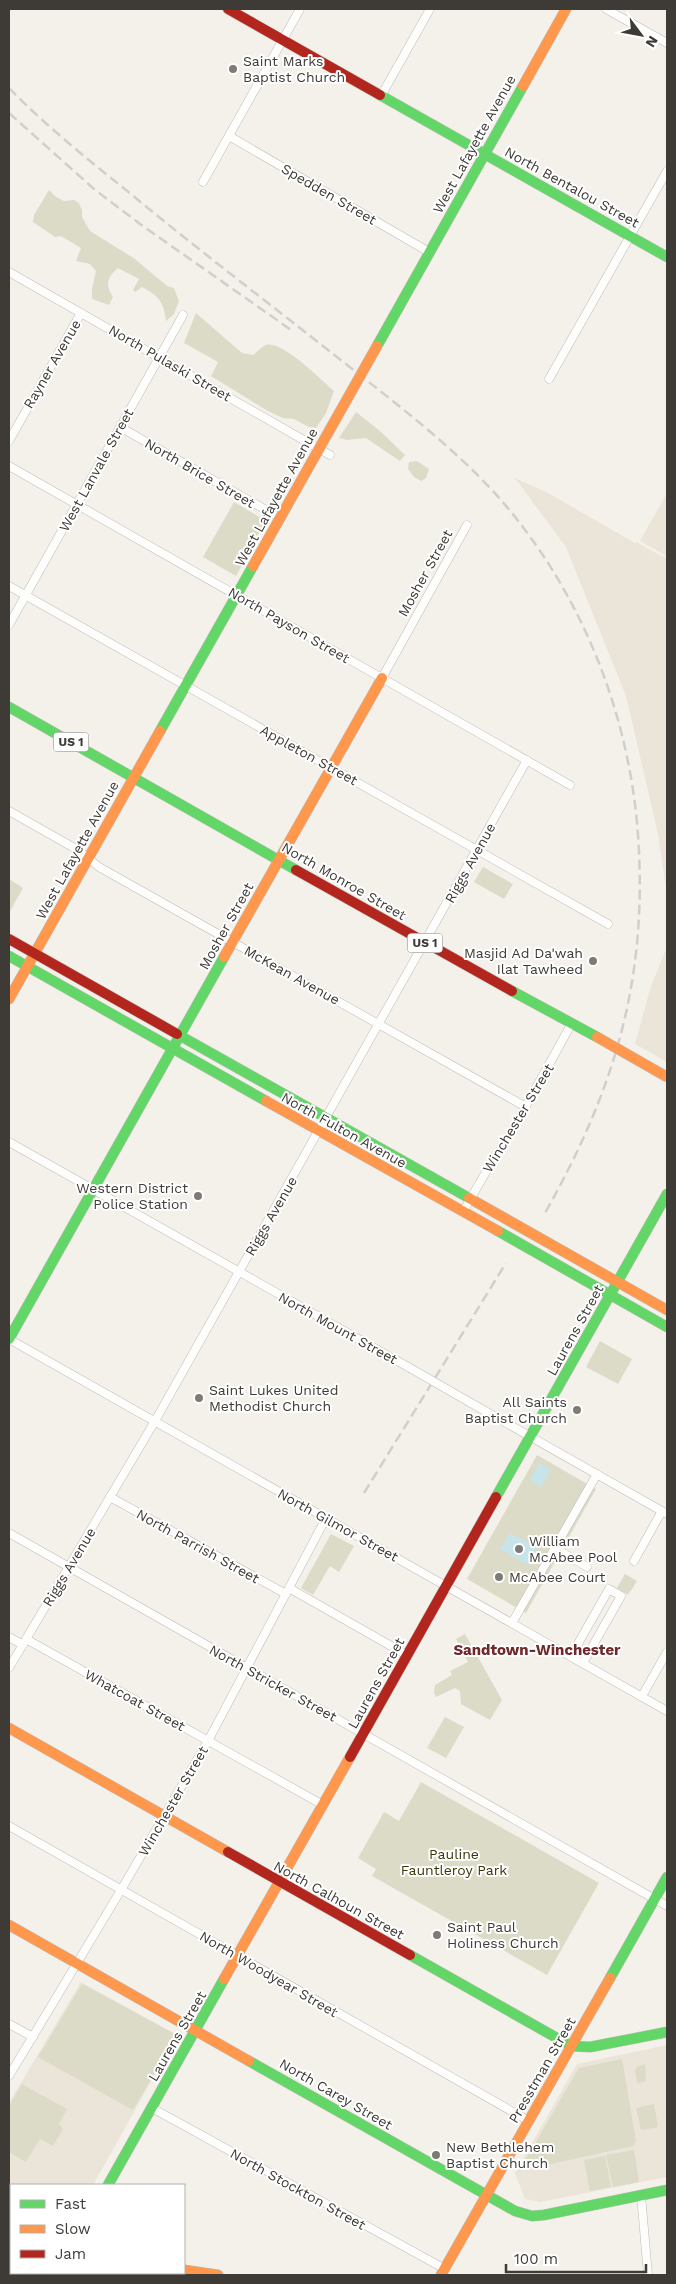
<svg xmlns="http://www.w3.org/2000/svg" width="676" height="2284" viewBox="0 0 676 2284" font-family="'Work Sans',sans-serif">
  <rect width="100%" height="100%" fill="#f4f1eb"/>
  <g fill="#ebe4d8">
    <polygon points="515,478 548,493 635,543 636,542 667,559 667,895 658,834 626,696 566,547"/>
    <polygon points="667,493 667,556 640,541"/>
    <polygon points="667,934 667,1062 635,1044 651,986 667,947"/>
    <polygon points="81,1982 177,2035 93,2185 11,2185 11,2229 9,2228 9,2103"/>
    <polygon points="667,2045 667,2177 540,2202 525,2199 515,2173 577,2064"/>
  </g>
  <g fill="#dbdbc7">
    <path d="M49 190 56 197 64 201 74 200 79 203 82 210V217L90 231 135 259 167 286 174 288 179 301 174 314 166 321C164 302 159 296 142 287L135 292 133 290 139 279 118 268C107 277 105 285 113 297L109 305 92 299V289L96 271 90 264 76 261 81 248 61 236 55 237 33 222 34 215Z"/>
    <path d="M196 313 242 353 253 355C257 352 261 347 266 345 282 340 321 380 334 391L326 413 316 428 309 427 294 419 283 418 268 411 211 376 218 362 184 343Z"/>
    <polygon points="356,412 380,431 405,455 400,461 366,438 347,440 339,438"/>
    <polygon points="417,461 429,469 426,478 421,481 414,477 408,469 409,462"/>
    <polygon points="234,502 266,521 236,576 203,557"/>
    <polygon points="483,867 513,884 504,899 474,882"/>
    <polygon points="9,879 23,888 9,913"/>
    <polygon points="600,1341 632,1359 618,1384 586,1367"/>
    <polygon points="537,1455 596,1489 526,1613 467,1579"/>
    <polygon points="331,1534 354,1546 339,1572 330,1566 313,1595 301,1588"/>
    <polygon points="625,1574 637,1581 628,1595 617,1588"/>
    <polygon points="465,1634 502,1700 490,1720 461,1704 460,1691 455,1688 436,1697 434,1693 435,1685 452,1675 450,1671 468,1662 456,1639"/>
    <polygon points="445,1717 464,1727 446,1758 427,1748"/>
    <polygon points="421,1782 599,1883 547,1975 372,1876 376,1869 358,1858 384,1812 399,1821"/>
    <polygon points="82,1984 177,2035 133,2110 38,2057"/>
    <polygon points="622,2059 636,2141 633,2146 519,2171 579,2068"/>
    <polygon points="645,2064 646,2081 637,2083 635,2070 637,2067"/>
    <polygon points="22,2084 67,2109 59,2124 63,2129 53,2146 40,2139 26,2162 9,2152 9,2106"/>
    <polygon points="654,2104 658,2127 641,2130 636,2108"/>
    <polygon points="634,2150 639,2182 613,2187 606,2155"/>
    <polygon points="605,2156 611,2187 590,2191 584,2160"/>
  </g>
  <g fill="#c6e4ea">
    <polygon points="539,1463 551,1469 541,1487 530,1480"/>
    <polygon points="510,1533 537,1548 528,1565 500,1549"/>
  </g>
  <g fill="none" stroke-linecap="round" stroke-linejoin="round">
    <defs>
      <g id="street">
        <polyline points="606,9 667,43"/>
        <polyline points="381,96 430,9"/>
        <polyline points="229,136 429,252"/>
        <polyline points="203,182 300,9"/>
        <polyline points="9,272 330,455"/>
        <polyline points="549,379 667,171"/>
        <polyline points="120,427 280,518 282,515"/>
        <polyline points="9,441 81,313"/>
        <polyline points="9,466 570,785"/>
        <polyline points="9,586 608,924"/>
        <polyline points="9,625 183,315"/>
        <polyline points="382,678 467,525"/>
        <polyline points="9,811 78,850 99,867 526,1107"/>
        <polyline points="9,1142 410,1368"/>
        <polyline points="463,1212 495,1156 503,1147 572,1023"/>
        <polyline points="9,1339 667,1711"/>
        <polyline points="471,1403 667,1514"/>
        <polyline points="110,1497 286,1594"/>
        <polyline points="9,1533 667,1906"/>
        <polyline points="555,1548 587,1567"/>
        <polyline points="634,1561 662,1511"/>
        <polyline points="289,1588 407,1655"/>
        <polyline points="512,1623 597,1474"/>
        <polyline points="9,1637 23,1645"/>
        <polyline points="26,1639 323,1805"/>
        <polyline points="571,1656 609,1589 621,1596 583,1663"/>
        <polyline points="9,1668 155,1421 527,760"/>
        <polyline points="642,1696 667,1652"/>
        <polyline points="9,1826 529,2121"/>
        <polyline points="9,2024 33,2037"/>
        <polyline points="9,2076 121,1890 208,1741 326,1518"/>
        <polyline points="152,2108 445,2269"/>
        <polyline points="641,2195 648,2275"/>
        <polyline points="17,2273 18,2275"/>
      </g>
      <g id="fast">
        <polyline points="380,95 667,257"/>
        <polyline points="377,346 523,86"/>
        <polyline points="9,707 296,870"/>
        <polyline points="160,731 253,566"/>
        <polyline points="9,956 266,1101"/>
        <polyline points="512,991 597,1037"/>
        <polyline points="177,1034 469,1198"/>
        <polyline points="498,1231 667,1327"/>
        <polyline points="9,1339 224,957"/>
        <polyline points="496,1497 667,1194"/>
        <polyline points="410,1955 571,2046 590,2047 667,2032"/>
        <polyline points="610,1978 667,1877"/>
        <polyline points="249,2061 515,2211 532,2216 544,2215 667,2190"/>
        <polyline points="108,2185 224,1979"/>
        <polyline points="9,2243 11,2243"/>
        <polyline points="68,2273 69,2275"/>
      </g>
      <g id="slow">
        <polyline points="523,86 566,9"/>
        <polyline points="224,957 382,678"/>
        <polyline points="9,999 160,731"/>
        <polyline points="266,1101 498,1231"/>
        <polyline points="469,1198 667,1310"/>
        <polyline points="9,1728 228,1852"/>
        <polyline points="9,1925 249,2061"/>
        <polyline points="224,1979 350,1757"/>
        <polyline points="184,2270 218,2275"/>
        <polyline points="441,2275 610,1978"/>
      </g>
      <g id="jam">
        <polyline points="228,9 380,95"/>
        <polyline points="296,870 512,991"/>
        <polyline points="9,939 177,1034"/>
        <polyline points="350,1757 496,1497"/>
        <polyline points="228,1852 410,1955"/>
      </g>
    </defs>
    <use href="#street" stroke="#c0bdb9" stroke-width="9"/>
    <use href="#fast" stroke="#c0bdb9" stroke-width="11"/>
    <use href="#slow" stroke="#c0bdb9" stroke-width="11"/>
    <use href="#jam" stroke="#c0bdb9" stroke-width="11"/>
    <use href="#street" stroke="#fdfdfc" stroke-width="8"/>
    <use href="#fast" stroke="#63d668" stroke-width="10"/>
    <use href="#slow" stroke="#ff974d" stroke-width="10"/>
    <use href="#jam" stroke="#b3261e" stroke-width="10"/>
    <g stroke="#d0cfcd" stroke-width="2.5" stroke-dasharray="10 5" stroke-linecap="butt">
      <path d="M9 88C45 125 86 158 126 190 197 249 270 304 342 361 394 402 447 442 492 490 578 584 629 709 638 835 648 979 615 1089 545 1213"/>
      <polyline points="9,113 94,189 140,224 294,332"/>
      <polyline points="364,1493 506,1263"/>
    </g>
    <defs>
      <polyline id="street-bridge" points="410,1368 471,1403"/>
      <g id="slow-bridge">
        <polyline points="253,566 377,346"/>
        <polyline points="597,1037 667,1077"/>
      </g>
    </defs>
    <use href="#street-bridge" stroke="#c0bdb9" stroke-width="9" stroke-linecap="butt"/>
    <use href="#slow-bridge" stroke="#c0bdb9" stroke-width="11" stroke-linecap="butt"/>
    <use href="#street-bridge" stroke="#fdfdfc" stroke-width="8"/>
    <use href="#slow-bridge" stroke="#ff974d" stroke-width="10"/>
  </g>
  <g fill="#7e7b76" stroke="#fff" stroke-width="2">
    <circle cx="233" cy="69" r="5"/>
    <circle cx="593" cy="961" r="5"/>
    <circle cx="198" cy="1196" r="5"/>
    <circle cx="199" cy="1398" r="5"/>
    <circle cx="577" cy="1410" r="5"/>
    <circle cx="519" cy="1549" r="5"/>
    <circle cx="499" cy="1577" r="5"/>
    <circle cx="437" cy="1935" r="5"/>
    <circle cx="436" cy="2155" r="5"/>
  </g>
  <g text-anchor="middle" stroke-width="4" stroke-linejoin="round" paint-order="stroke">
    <g fill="#fff" stroke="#787673" stroke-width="1">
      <rect x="53.5" y="732.5" width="35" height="19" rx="4"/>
      <rect x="407.5" y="933.5" width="35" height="19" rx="4"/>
    </g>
    <g font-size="12" font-weight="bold" fill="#3e3b37">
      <text x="71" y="746">US 1</text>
      <text x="425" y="947">US 1</text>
    </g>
    <g font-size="14" fill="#3e3b37" stroke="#fff" text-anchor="start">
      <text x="243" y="66">Saint Marks<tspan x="243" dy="16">Baptist Church</tspan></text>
      <text x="583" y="958" text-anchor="end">Masjid Ad Da'wah<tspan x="583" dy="16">Ilat Tawheed</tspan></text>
      <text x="188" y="1193" text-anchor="end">Western District<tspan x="188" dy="16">Police Station</tspan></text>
      <text x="209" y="1395">Saint Lukes United<tspan x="209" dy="16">Methodist Church</tspan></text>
      <text x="567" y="1407" text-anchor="end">All Saints<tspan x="567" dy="16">Baptist Church</tspan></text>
      <text x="529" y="1546">William<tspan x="529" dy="16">McAbee Pool</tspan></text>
      <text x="509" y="1582">McAbee Court</text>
      <text x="447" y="1932">Saint Paul<tspan x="447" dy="16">Holiness Church</tspan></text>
      <text x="446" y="2152">New Bethlehem<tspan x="446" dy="16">Baptist Church</tspan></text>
    </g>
    <g font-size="14" fill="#3e3b37" stroke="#fff">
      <text transform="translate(474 144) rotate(-61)" y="5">West Lafayette Avenue</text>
      <text transform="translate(572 187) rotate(29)" y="5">North Bentalou Street</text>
      <text transform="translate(329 194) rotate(30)" y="5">Spedden Street</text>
      <text transform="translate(170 363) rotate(30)" y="5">North Pulaski Street</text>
      <text transform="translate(52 364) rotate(-60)" y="5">Rayner Avenue</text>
      <text transform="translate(96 470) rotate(-61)" y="5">West Lanvale Street</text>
      <text transform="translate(200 473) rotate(30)" y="5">North Brice Street</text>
      <text transform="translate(276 497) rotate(-61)" y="5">West Lafayette Avenue</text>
      <text transform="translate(425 573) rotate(-61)" y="5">Mosher Street</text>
      <text transform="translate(289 625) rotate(30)" y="5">North Payson Street</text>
      <text transform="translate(309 755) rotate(29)" y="5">Appleton Street</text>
      <text transform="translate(77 850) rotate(-61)" y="5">West Lafayette Avenue</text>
      <text transform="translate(470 863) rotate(-61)" y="5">Riggs Avenue</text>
      <text transform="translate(344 881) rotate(30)" y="5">North Monroe Street</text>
      <text transform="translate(226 926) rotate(-61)" y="5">Mosher Street</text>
      <text transform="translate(292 975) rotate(29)" y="5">McKean Avenue</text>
      <text transform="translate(518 1118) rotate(-59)" y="5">Winchester Street</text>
      <text transform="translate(344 1130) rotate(29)" y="5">North Fulton Avenue</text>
      <text transform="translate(271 1216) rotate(-60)" y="5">Riggs Avenue</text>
      <text transform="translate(338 1328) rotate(29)" y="5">North Mount Street</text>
      <text transform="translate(575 1330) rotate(-61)" y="5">Laurens Street</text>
      <text transform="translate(338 1525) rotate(29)" y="5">North Gilmor Street</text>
      <text transform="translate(198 1546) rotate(29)" y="5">North Parrish Street</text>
      <text transform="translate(69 1567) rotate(-59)" y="5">Riggs Avenue</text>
      <text transform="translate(273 1683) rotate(29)" y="5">North Stricker Street</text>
      <text transform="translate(376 1683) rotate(-61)" y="5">Laurens Street</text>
      <text transform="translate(135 1700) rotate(29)" y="5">Whatcoat Street</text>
      <text transform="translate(173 1801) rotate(-60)" y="5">Winchester Street</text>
      <text transform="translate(339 1900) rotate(29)" y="5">North Calhoun Street</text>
      <text transform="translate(269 1974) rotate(30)" y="5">North Woodyear Street</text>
      <text transform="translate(177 2036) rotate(-60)" y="5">Laurens Street</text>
      <text transform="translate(542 2070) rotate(-60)" y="5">Presstman Street</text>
      <text transform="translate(336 2094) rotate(30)" y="5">North Carey Street</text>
      <text transform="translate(298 2189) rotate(29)" y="5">North Stockton Street</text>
    </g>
    <g font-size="14" fill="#37370a" stroke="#fff">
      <text x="454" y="1859">Pauline<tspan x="454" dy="16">Fauntleroy Park</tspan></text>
    </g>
    <g font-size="15" font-weight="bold" fill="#6f292c" stroke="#fff">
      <text x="537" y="1655">Sandtown-Winchester</text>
    </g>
  </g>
  <rect width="676" height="2284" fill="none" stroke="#3e3b37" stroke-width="20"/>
  <rect x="10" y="2184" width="175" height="90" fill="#ffffff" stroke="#b2b1af"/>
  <rect x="20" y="2200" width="25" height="8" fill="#63d668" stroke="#b2b1af"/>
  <text x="55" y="2209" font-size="15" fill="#3e3b37">Fast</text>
  <rect x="20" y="2225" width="25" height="8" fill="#ff974d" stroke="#b2b1af"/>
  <text x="55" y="2234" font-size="15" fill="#3e3b37">Slow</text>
  <rect x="20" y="2250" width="25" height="8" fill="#b3261e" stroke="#b2b1af"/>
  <text x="55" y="2259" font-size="15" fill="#3e3b37">Jam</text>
  <g transform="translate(641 35) rotate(122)" stroke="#ffffff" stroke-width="4" paint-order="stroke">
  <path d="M0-4L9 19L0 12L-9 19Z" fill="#3e3b37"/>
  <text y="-8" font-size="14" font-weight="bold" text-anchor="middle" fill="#3e3b37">N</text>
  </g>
  <path d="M506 2264v8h140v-8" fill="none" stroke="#3e3b37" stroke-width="2.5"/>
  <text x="514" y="2264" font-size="15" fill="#3e3b37" stroke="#ffffff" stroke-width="4" paint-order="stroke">100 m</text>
</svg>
